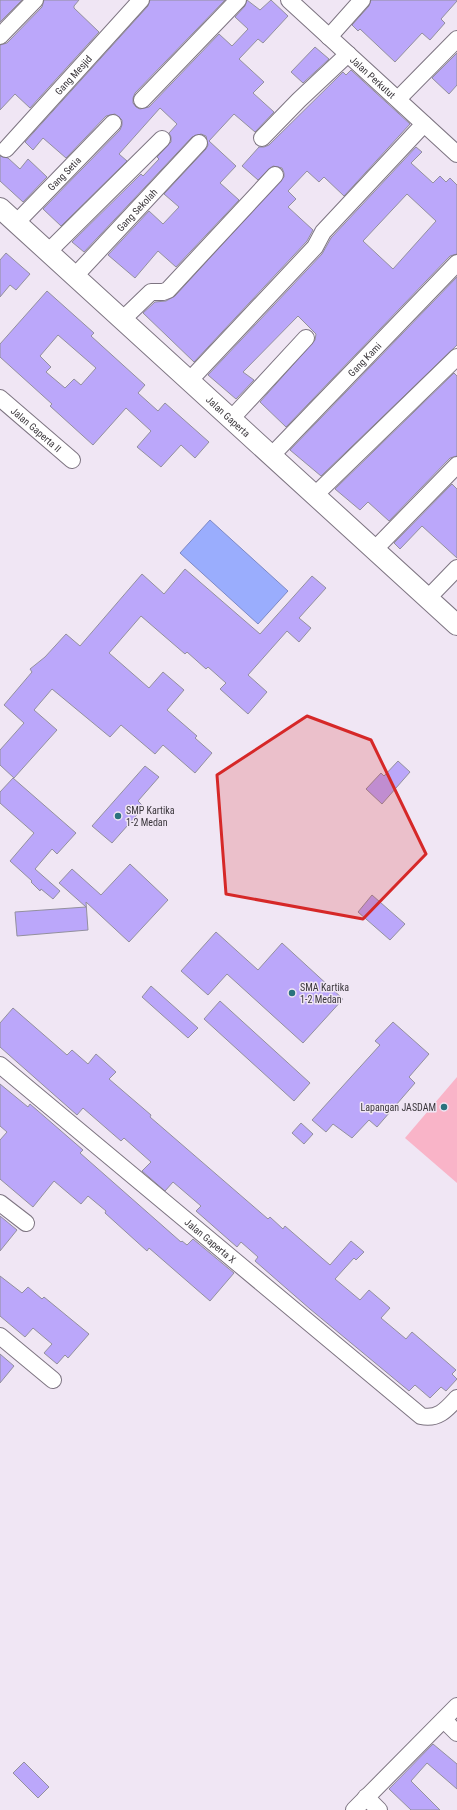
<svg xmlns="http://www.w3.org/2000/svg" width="457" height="1810" viewBox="0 0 457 1810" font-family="'Roboto Condensed',sans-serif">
  <rect width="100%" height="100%" fill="#f0e6f4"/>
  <polygon fill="#f9b4c8" points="457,1077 457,1183 405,1138"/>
  <polygon fill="#9aadfd" stroke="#7d89c3" points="210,520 288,591 258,624 180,553"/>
  <g fill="#bba7fa" stroke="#93909e" fill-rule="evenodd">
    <polygon points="0,0 22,0 0,22"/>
    <polygon points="44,0 79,0 74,6 74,8 99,32 30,108 15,94 0,110 0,45 7,43 42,7"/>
    <polygon points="150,0 225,0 135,93 133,98 133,103 136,107 140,109 149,107 219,34 232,46 248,29 235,17 245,6 247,0 260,10 271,0 288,16 263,43 258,39 239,59 264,82 253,93 274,112 255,132 234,114 209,141 236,166 220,183 239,200 176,267 158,251 135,278 108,255 149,211 163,224 179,207 164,194 206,149 208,145 206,136 201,134 192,137 84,252 72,242 141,174 143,176 159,159 157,157 171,142 171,137 169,133 177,124 160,108 119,154 127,161 61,226 43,209 120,130 122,125 122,120 115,114 106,116 66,158 43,138 33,150 25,142 148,6"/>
    <polygon points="371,0 457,0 457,1 441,19 445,23 430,40 422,33 395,62 360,29 358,31 352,25 369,6"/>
    <polygon points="315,47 329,59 303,83 291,72"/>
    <polygon points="457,53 457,85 449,94 432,78"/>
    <polygon points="351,70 410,124 344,196 324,177 319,182 307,171 288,191 296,199 288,207 313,230 307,241 194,362 143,313 155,302 166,301 175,296 284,177 284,173 282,168 273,166 258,180 242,166 259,147 264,147 269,145 343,72 346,75"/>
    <path d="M416 147 422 152 411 163 433 183 440 176 446 182 450 178 457 185V254L450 256 286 427 260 402 315 340 316 334 298 316 243 372 254 380 236 399 208 375 322 254 331 238ZM407 194 436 221 393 269 363 241Z"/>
    <polygon points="0,156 8,158 20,169 28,159 47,177 23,202 0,181"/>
    <polygon points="6,253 30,274 16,290 10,285 0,297 0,260"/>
    <polygon points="457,277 457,345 321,476 290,450"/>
    <path d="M47 291 94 333 91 336 145 385 138 393 158 411 165 403 209 442 195 458 181 445 161 467 137 447 151 431 126 408 93 445 50 406 52 404 0 357V344ZM58 335 96 368 81 385 74 379 65 388 46 372 51 367 40 356Z"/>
    <polygon points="454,373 457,376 457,456 450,458 389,521 368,502 360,510 335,489"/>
    <polygon points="452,484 457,489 457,558 422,526 400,549 394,543"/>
    <polygon points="185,569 260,634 312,576 326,588 299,618 311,628 299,642 287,631 248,675 267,692 248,714 220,689 226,683 208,667 206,669 187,652 185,654 141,616 109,653 149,688 163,672 184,690 167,710 197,736 195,738 212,753 195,773 163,745 155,754 121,725 110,737 52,689 34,710 57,730 14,778 0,765 0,750 24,723 4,705 32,672 30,669 45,657 66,634 80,646 142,574 164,594"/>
    <polygon points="398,761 410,772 382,804 366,789 381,773 384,776"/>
    <polygon points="145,766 159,777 138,801 144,807 112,843 92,826"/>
    <polygon points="13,778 76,833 57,854 52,849 35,869 60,891 53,899 41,889 40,891 31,882 32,881 10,861 34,833 0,803 0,792"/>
    <polygon points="130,864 168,900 129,942 86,902 88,930 17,936 15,912 86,907 59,883 72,869 101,895"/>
    <polygon points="372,895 405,924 390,940 358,912"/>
    <polygon points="216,932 258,970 282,943 343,999 303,1043 227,974 208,995 181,971"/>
    <polygon points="151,986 198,1028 188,1038 142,997"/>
    <polygon points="220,1001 310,1083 294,1101 204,1019"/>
    <polygon points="13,1008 67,1055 72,1050 88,1064 96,1054 116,1072 109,1079 151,1115 150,1117 268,1219 270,1217 283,1229 285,1226 330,1265 351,1241 364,1252 356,1260 354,1258 335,1279 360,1300 369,1290 390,1308 381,1318 406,1339 412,1332 456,1370 452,1374 457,1379 446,1391 441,1387 430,1398 415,1385 409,1391 310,1309 255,1261 258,1257 241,1242 237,1247 196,1211 201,1206 173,1182 165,1191 142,1171 151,1162 124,1138 121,1141 83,1108 77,1115 0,1047 0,1023"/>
    <polygon points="393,1022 429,1054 409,1077 415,1083 377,1127 369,1120 352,1138 333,1124 326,1132 312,1120 380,1045 375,1041"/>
    <polygon points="0,1084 28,1107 30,1104 83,1150 80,1153 181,1242 182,1241 187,1245 193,1239 234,1273 210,1301 149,1248 147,1251 105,1213 106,1211 88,1196 81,1204 54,1181 33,1207 0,1179 0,1140 7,1132 0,1126"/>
    <polygon points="301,1123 313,1134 304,1144 292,1133"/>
    <polygon points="0,1216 17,1230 0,1251"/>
    <polygon points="0,1276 22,1293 28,1287 42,1299 44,1297 89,1334 68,1358 65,1355 57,1364 44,1353 52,1344 33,1328 25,1337 0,1316"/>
    <polygon points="0,1354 14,1366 0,1383"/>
    <polygon points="433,1744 457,1764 457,1789 427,1763 411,1781 440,1810 411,1810 389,1789"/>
    <polygon points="24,1762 49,1787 38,1798 13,1773"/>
  </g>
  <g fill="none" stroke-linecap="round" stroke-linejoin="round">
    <defs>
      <g id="minor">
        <path id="s1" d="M289 0 457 154"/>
        <polyline points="0,36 35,0"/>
        <polyline points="329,37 362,0"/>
        <polyline points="398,99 457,39"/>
        <polyline points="142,100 238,0"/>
        <polyline points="262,138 299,100 348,54"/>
        <path id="s2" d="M6 149 141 0"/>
        <path id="s3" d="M16 223 113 123"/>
        <polyline points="48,252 162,139"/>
        <path id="s4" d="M74 277 199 143"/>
        <polyline points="122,320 151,292 163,292 168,290 275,175"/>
        <polyline points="189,381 315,247 323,232 424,124"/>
        <path id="s5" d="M0 398 72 460"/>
        <polyline points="231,419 306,338"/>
        <path id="s6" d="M272 455 457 263"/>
        <polyline points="315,495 457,357"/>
        <polyline points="375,549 457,465"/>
        <polyline points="428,598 457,568"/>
        <path id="s7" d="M0 1065 421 1416C438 1420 447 1409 457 1398"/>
        <polyline points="0,1203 26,1223"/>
        <polyline points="0,1336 53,1380"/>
        <polyline points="444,1720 457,1733"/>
        <polyline points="366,1797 379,1810"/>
        <polyline points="354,1810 457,1706"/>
      </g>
      <g id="tertiary">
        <path id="s8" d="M0 208 457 625"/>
      </g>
    </defs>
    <use href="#minor" stroke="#7d7481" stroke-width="18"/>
    <use href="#tertiary" stroke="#7d7481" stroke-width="22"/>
    <use href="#minor" stroke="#fff" stroke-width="16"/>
    <use href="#tertiary" stroke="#fff" stroke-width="20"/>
  </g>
  <path fill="#d62828" fill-opacity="0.2" stroke="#d62828" stroke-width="3" stroke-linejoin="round" d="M307 716 371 740 426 854 363 919 226 894 217 775Z"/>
  <g fill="#2a727d" stroke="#f0e6f4" stroke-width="1.5">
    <circle cx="118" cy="816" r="4"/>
    <circle cx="292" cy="993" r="4"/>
    <circle cx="444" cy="1107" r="4"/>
  </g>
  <g text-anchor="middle" stroke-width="3" stroke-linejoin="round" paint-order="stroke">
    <g font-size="10" fill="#3a363b" stroke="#f0e6f4">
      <text dy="4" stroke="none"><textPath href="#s2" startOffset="100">Gang Mesjid</textPath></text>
      <text dy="4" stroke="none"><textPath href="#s1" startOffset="114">Jalan Perkutut</textPath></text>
      <text dy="4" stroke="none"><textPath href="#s3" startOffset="69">Gang Setia</textPath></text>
      <text dy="4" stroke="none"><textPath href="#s4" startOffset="92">Gang Sekolah</textPath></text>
      <text dy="4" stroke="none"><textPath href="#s6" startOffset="133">Gang Kami</textPath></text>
      <text dy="4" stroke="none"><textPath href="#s8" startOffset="309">Jalan Gaperta</textPath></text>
      <text dy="4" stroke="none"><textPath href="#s5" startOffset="48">Jalan Gaperta II</textPath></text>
      <text dy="4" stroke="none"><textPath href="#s7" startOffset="274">Jalan Gaperta X</textPath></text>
    </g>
    <g font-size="10" fill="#3a363b" stroke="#f0e6f4" text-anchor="start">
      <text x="126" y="814">SMP Kartika<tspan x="126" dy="12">1-2 Medan</tspan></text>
      <text x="300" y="991">SMA Kartika<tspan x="300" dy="12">1-2 Medan</tspan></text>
      <text x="436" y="1111" text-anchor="end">Lapangan JASDAM</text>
    </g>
  </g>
</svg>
